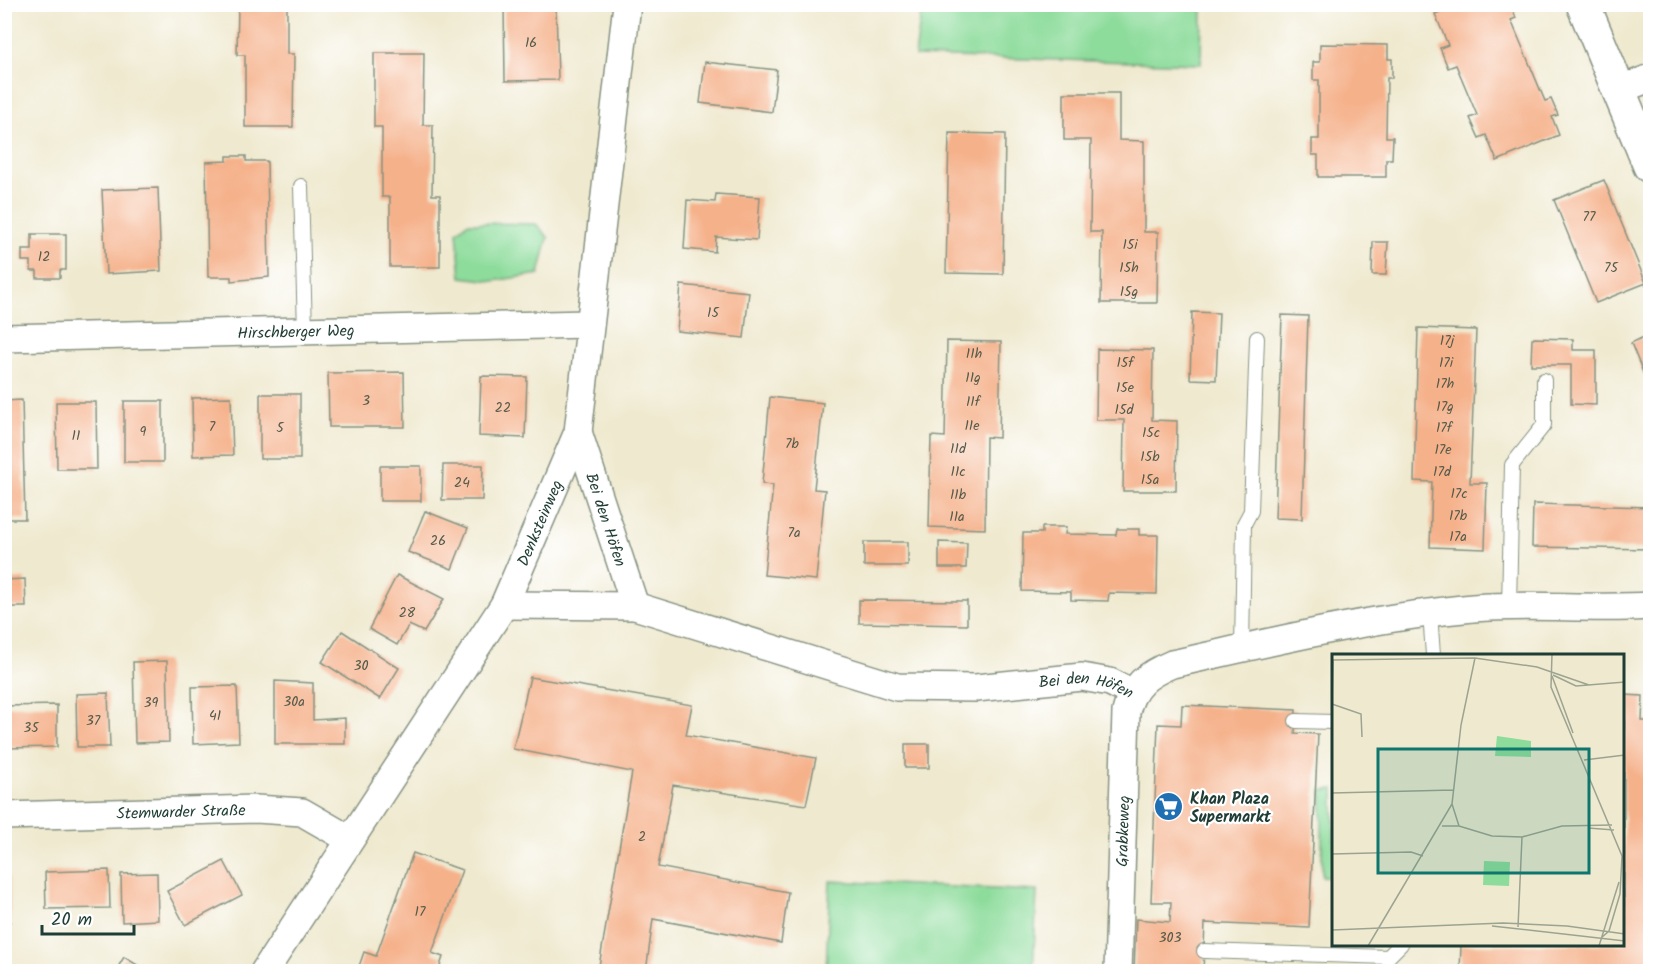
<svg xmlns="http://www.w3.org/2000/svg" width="1655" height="976" viewBox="0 0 1655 976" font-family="Kalam,sans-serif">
  <rect width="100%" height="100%" fill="#fff"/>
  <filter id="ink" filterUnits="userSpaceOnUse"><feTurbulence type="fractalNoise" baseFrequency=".0167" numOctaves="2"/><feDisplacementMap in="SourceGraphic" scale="12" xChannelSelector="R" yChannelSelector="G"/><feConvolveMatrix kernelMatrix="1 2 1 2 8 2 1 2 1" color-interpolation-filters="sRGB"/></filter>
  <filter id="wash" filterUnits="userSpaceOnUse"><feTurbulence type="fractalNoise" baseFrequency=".008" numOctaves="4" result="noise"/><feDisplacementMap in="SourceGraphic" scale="24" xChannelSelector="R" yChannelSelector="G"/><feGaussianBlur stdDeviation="1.35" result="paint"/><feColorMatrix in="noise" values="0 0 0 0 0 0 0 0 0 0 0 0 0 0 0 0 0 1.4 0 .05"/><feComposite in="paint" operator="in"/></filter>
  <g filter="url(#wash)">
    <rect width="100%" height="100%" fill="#efe9cf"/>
    <g fill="#8ddc9b" stroke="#568c68" stroke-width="1.5">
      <polygon points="922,5 1202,5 1201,64 915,56"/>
      <polygon points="467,223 536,224 548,237 539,274 493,281 461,277 457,232"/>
      <polygon points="1334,789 1334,877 1322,876 1322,791"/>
      <polygon points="830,881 1037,891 1033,971 826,971"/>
    </g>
    <g id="blocks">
      <g fill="#f5b18a">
        <polygon points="238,4 287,4 287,54 294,54 293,127 245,127 245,55 237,55"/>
        <polygon points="504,4 556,4 558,80 505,81"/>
        <polygon points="1458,4 1511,4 1516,18 1511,20 1545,101 1551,99 1558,115 1552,117 1559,135 1497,161 1486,135 1479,138 1470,118 1477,115 1456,65 1448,68 1440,48 1448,45 1435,14"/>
        <polygon points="1320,44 1388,45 1388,59 1392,59 1392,78 1387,78 1386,137 1393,137 1392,159 1386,159 1386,177 1318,177 1318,155 1312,155 1312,139 1319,139 1319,80 1313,80 1313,62 1320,62"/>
        <polygon points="374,53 424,53 423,125 433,125 432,195 440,195 440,267 390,267 390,197 382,197 382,127 374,127"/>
        <polygon points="705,62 777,70 772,112 700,103"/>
        <polygon points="1064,93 1119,93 1119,140 1144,141 1144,232 1158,232 1157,303 1101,303 1102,232 1090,232 1091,140 1064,140"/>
        <polygon points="949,133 1005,134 1003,274 946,273"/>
        <polygon points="227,156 246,156 246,161 267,161 269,277 231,281 231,277 208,277 206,162 227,161"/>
        <polygon points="1604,180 1646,283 1596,303 1554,200"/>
        <polygon points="158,188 161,271 106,274 102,190"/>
        <polygon points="716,194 760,197 757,240 716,237 715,252 684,249 687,200 715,202"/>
        <polygon points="32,234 66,234 66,270 60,270 60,278 37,278 37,271 31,271 31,261 22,261 22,250 32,250"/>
        <polygon points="1373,242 1388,242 1386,275 1372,275"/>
        <polygon points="681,285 749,292 744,338 677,331"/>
        <polygon points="1192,312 1219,313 1216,380 1190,379"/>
        <polygon points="1282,315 1308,316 1302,519 1275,518"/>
        <polygon points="1418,328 1476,330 1470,483 1487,483 1485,549 1430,547 1432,482 1414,481"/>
        <polygon points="1650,334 1650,390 1631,343"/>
        <polygon points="1532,338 1573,339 1573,350 1596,350 1596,405 1571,404 1571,365 1531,365"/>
        <polygon points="947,341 1001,342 999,438 986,437 985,529 929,527 931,436 945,437"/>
        <polygon points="1097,349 1153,350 1152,420 1177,421 1176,491 1123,491 1124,420 1096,420"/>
        <polygon points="404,372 405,427 329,427 328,373"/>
        <polygon points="481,376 527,377 525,438 479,436"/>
        <rect x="260" y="394" width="40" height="65"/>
        <polygon points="231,397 233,455 193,456 192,398"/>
        <polygon points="770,397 823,403 814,489 825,490 816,580 764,575 773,485 762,484"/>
        <polygon points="22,400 25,519 4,519 4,401"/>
        <rect x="124" y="401" width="39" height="61"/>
        <polygon points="56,402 96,402 97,469 57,469"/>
        <polygon points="443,465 483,465 482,500 442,500"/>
        <rect x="380" y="466" width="41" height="35"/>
        <polygon points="1533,504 1650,507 1650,549 1532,547"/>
        <polygon points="425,511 468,528 452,569 408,552"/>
        <polygon points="1042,527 1066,527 1065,534 1116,535 1117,529 1139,529 1139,535 1158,535 1157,594 1109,593 1108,601 1071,600 1071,592 1022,591 1023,533 1042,533"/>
        <rect x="864" y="542" width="44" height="24"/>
        <polygon points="939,542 967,543 966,568 939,568"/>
        <polygon points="397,575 444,599 424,632 409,625 397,645 369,629"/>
        <polygon points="25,579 26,607 4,607 4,580"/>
        <polygon points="859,600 967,601 967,625 859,623"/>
        <polygon points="342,631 399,668 380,699 322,662"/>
        <polygon points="167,661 169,742 135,743 133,662"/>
        <polygon points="530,677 692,705 686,735 816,758 806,805 673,785 658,867 788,892 781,943 653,919 646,972 598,972 632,772 513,749"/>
        <polygon points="275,681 313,683 313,720 345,718 345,744 275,744"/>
        <polygon points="237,686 239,742 193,744 192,687"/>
        <polygon points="108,693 110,747 77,747 76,694"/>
        <polygon points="1624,695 1643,696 1642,721 1650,721 1650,972 1460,972 1461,945 1624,944"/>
        <polygon points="57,705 57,747 5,748 5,706"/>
        <polygon points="1182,705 1296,710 1295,733 1318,734 1309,928 1205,923 1203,972 1134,972 1136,919 1170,922 1171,902 1151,902 1158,724 1181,725"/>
        <rect x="905" y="744" width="24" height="24"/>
        <polygon points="413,853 462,870 432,953 443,957 438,972 357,972 364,952 376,956"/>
        <polygon points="224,861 242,895 185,925 167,891"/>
        <polygon points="109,870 110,908 46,909 45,872"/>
        <polygon points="157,873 158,920 122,922 121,874"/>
        <polygon points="9,875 10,922 4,922 4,876"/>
        <polygon points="124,957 149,972 115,972"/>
      </g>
    </g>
  </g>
  <g filter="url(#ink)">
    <use href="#blocks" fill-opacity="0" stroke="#879382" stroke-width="1.5"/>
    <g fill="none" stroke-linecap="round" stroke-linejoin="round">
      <defs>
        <g id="service">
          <polyline points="301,186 305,331"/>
          <polyline points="1509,607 1512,465 1544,425 1544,380"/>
          <polyline points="1430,613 1433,655"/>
          <polyline points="1242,650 1244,524 1251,511 1257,338"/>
          <polyline points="1296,721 1334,722"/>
          <polyline points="1204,951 1388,957 1401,944"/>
        </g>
        <g id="minor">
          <polyline points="1619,90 1650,78"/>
          <path id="s1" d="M4 338 588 324"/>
          <path id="s2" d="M578 432 635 606"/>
          <path id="s3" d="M504 605 635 606 897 687 976 688 1082 677 1110 682 1132 693"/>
          <path id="s4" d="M4 816 256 809 302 812 349 839"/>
          <path id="s5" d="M264 972 504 605 578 432 627 4"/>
          <path id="s6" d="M1118 972 1126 712C1132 685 1148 674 1172 664 1271 642 1372 617 1473 608 1532 603 1591 610 1650 606"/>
        </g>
        <polyline id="tertiary" points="1583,4 1650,166"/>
      </defs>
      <use href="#service" stroke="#879382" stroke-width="16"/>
      <use href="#minor" stroke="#879382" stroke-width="30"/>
      <use href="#tertiary" stroke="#879382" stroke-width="36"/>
      <use href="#service" stroke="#fff" stroke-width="14"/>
      <use href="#minor" stroke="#fff" stroke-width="27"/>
      <use href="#tertiary" stroke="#fff" stroke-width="33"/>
    </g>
  </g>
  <defs>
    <symbol id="supermarket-disc" viewBox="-11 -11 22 22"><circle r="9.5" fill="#1f6fb2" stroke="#fff"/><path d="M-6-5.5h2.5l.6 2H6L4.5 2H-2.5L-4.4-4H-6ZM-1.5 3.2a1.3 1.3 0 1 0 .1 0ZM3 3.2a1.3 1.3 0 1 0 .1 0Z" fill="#fff"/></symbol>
  </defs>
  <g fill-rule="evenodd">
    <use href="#supermarket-disc" x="1152" y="790" width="33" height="33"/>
  </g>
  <g text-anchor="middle" stroke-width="4.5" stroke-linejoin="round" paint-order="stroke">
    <g font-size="14" fill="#545a4a">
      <text x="531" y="47">16</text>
      <text x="1589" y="221">77</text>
      <text x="1130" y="249">15i</text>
      <text x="44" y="261">12</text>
      <text x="1129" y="272">15h</text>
      <text x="1611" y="272">75</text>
      <text x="1129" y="296">15g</text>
      <text x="713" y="317">15</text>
      <text x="1447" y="345">17j</text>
      <text x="974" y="358">11h</text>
      <text x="1125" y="367">15f</text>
      <text x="1446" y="367">17i</text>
      <text x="973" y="382">11g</text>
      <text x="1445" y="388">17h</text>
      <text x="1125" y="392">15e</text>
      <text x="366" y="405">3</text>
      <text x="973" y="406">11f</text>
      <text x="1445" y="411">17g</text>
      <text x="503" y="412">22</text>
      <text x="1124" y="414">15d</text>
      <text x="972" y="430">11e</text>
      <text x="212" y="431">7</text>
      <text x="280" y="432">5</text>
      <text x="1444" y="432">17f</text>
      <text x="143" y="436">9</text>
      <text x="1151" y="437">15c</text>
      <text x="76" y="440">11</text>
      <text x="792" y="448">7b</text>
      <text x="958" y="453">11d</text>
      <text x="1443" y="454">17e</text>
      <text x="1150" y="461">15b</text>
      <text x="958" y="476">11c</text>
      <text x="1442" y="476">17d</text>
      <text x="1150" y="484">15a</text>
      <text x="462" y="487">24</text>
      <text x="1459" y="498">17c</text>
      <text x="958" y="499">11b</text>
      <text x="1458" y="520">17b</text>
      <text x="957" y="521">11a</text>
      <text x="794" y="537">7a</text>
      <text x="1458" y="541">17a</text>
      <text x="438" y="545">26</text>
      <text x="407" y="617">28</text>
      <text x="361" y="670">30</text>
      <text x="294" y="706">30a</text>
      <text x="151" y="707">39</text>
      <text x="215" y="720">41</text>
      <text x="93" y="725">37</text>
      <text x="31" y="732">35</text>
      <text x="642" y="841">2</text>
      <text x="420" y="916">17</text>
      <text x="1170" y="942">303</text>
    </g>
    <g font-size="16" fill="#1f3d34" stroke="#fff">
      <text dy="6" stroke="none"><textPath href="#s1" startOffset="292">Hirschberger Weg</textPath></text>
      <text dy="6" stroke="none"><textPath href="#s2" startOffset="92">Bei den Höfen</textPath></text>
      <text dy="6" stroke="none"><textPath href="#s5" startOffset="528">Denksteinweg</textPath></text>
      <text dy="6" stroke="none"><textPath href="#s3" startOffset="596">Bei den Höfen</textPath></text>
      <text dy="6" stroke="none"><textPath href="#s4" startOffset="177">Stemwarder Straße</textPath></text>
      <text dy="6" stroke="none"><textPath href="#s6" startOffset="141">Grabkeweg</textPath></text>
    </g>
    <g font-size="16" font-weight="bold" fill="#1f3d34" stroke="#fff" text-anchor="start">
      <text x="1190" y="804">Khan Plaza<tspan x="1190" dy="18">Supermarkt</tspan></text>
    </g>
  </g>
  <g transform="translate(1332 654)">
    <rect width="292" height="292" fill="#efe9cf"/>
    <path d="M165 82 199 87V103L163 102ZM152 207 178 208 177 232 151 231Z" fill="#8ddc9b"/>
    <path fill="none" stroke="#9ca491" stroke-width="1.5" d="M220 0 219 33 290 202 288 240 277 277 269 284M0 6 143 4 205 13 257 31M221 21 244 32 293 28M220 22 241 79M0 50 29 60 30 83M0 50 1 6M252 106 293 101M0 139 121 136M120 150 127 172M110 172H127L160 182 190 183 230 172 280 171M256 174 282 176M0 200 79 198 91 202M160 272 293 287M186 273 190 183M0 276 171 269 235 272 293 280M36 292 120 150 129 71 143 4M267 292 287 228"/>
    <path fill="#0f766e" fill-opacity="0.15" stroke="#0f766e" stroke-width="3" d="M46 95H257V219H46Z"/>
    <rect width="292" height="292" fill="none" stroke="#1f3d34" stroke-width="3"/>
  </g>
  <rect width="1655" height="976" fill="none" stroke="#fff" stroke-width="24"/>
  <path d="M42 925v9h92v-9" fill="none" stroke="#1f3d34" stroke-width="3"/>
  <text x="51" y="925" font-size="18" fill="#1f3d34" stroke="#ffffff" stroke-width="4.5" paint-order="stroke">20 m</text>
</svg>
